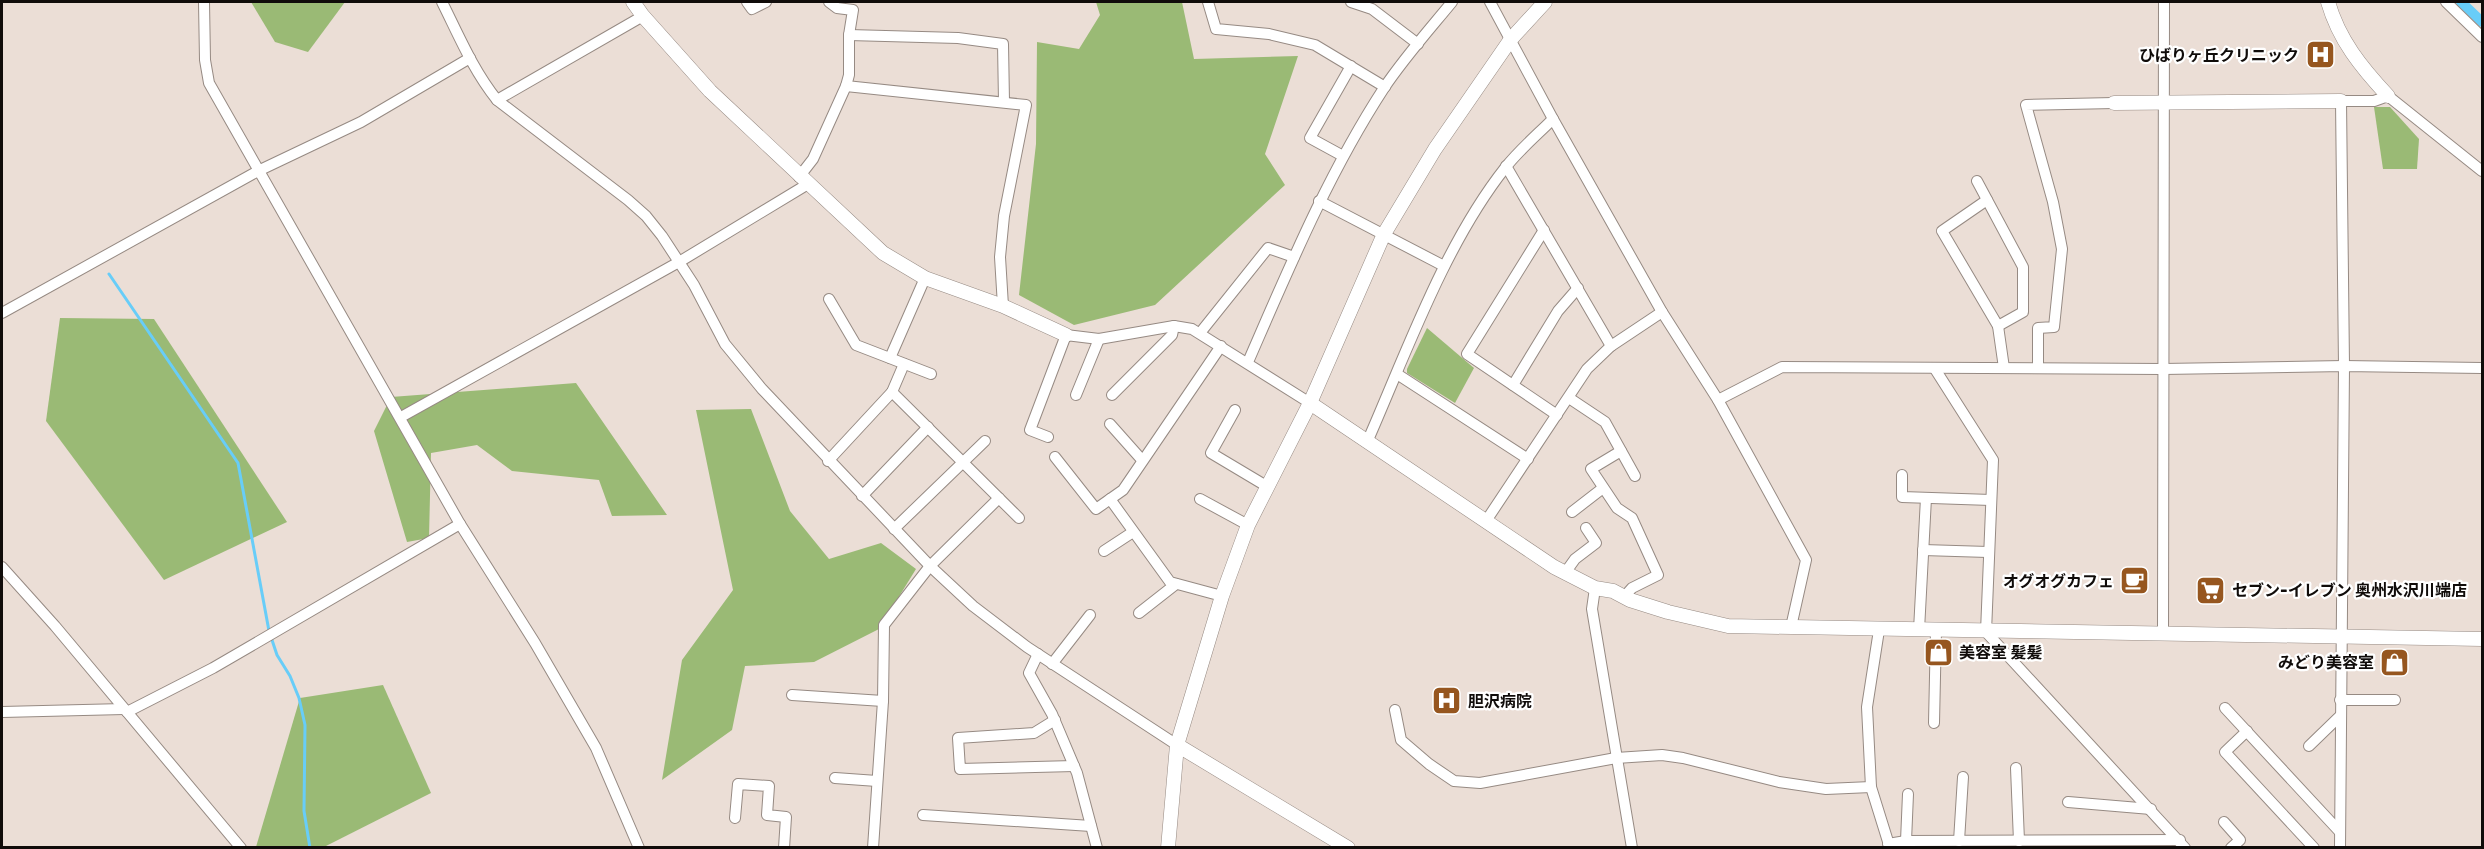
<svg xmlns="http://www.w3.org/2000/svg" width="2484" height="849" viewBox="0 0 2484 849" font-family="Rubik,'Noto Sans JP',sans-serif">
  <rect width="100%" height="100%" fill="#ebded6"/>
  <g fill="#9aba75">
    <polygon points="251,2 345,2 308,52 275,42"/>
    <polygon points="1096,2 1182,2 1194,59 1298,56 1265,154 1285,185 1155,305 1074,325 1019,295 1036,144 1037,42 1079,49 1100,15"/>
    <polygon points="2374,107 2390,107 2419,139 2417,169 2383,169"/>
    <polygon points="60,318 154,319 287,522 164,580 46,421"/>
    <polygon points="1427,328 1474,368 1455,403 1407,373 1407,369"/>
    <polygon points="576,383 667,515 612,516 599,480 512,471 477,445 431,453 429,538 407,542 374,431 391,397"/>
    <polygon points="751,409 790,511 829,559 881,543 916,569 879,629 814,662 745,666 732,730 662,780 682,660 733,590 696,410"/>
    <polygon points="383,685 431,793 324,847 256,847 300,698"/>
  </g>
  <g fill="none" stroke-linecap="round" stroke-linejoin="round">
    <g stroke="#68cdf8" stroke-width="3">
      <polyline points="109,274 238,463 269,631"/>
      <polyline points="271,637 277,655 290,676 299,698 305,725 304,811 310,848"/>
    </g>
    <polyline stroke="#68cdf8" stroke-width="10" points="2461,2 2482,22"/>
    <defs>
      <g id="minor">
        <polyline points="204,2 205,60 209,83 460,524 535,643 596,748 639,848"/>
        <path d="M442 2C459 36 473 70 497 100L628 200 646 216 662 236 694 285 725 344 762 389 930 566 973 606 1027 647 1177 745"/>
        <polyline points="747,2 752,9 766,2"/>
        <polyline points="1208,2 1216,29 1269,34 1315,45 1385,87"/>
        <polyline points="1351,2 1372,9 1418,44"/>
        <polyline points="1490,2 1553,119 1662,312 1718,400 1806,560 1791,627"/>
        <polyline points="2446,2 2482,37"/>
        <polyline points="849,35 958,38 1003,44 1004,102"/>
        <polyline points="846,86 1026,105 1004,216 1000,257 1003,306"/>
        <polyline points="497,100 643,16"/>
        <polyline points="1343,156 1310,138 1351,66"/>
        <polyline points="1506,166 1611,346"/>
        <polyline points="799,177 813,159 846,86 849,75 849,35 853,10 837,8 829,2"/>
        <polyline points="1977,181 2023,267 2023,312 1998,326"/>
        <polyline points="1987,200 1942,231 1998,326 2004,368"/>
        <polyline points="1319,201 1444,266"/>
        <polyline points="1544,230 1467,354 1557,415"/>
        <polyline points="829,299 856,345 931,374"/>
        <polyline points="2,313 258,171 361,122 470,58"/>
        <polyline points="1200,333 1268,248 1294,257"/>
        <polyline points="890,358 925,278"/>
        <path d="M1248 362C1289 268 1328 174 1384 88 1404 58 1429 30 1452 2"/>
        <polyline points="904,364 892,392 1019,518"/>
        <polyline points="2038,367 2038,328 2054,327 2062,249 2053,202 2026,105 2114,103"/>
        <polyline points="1935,369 1993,460 1986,632 2185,848"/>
        <polyline points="1397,374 1528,459"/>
        <polyline points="1513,385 1558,311 1578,288"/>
        <polyline points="1076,395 1099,339"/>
        <polyline points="1112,395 1172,335 1174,326"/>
        <polyline points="1569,398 1605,422 1635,476"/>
        <polyline points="1718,400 1782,367 2163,369 2344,366 2482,368"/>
        <polyline points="1235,410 1211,453 1268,487"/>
        <polyline points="401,417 679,262 808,184"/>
        <polyline points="1110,424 1142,460"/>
        <polyline points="1048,437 1030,430 1066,335 1099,339 1174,326 1192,329 1310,403"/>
        <path d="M1368 440C1407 351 1445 244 1505 168 1519 150 1537 135 1553 119"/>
        <polyline points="1621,451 1591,469 1617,508 1632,518 1658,575 1632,588 1624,597"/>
        <polyline points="1055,457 1096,509 1123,490 1221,346"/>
        <polyline points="828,461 892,392"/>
        <polyline points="1902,475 1902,497 1991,500"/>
        <polyline points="862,496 928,427"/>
        <polyline points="1110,499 1170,582 1222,596"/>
        <polyline points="1200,499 1248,525"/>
        <polyline points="1572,512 1603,488"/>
        <polyline points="1486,521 1587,369 1611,346 1662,312"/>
        <polyline points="894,529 985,441"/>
        <polyline points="1923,550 1988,552"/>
        <polyline points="1104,551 1133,532"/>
        <polyline points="2,567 55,626 241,848"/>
        <polyline points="1565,573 1575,559 1596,543 1586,528"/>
        <polyline points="1595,588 1592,609 1632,848"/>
        <polyline points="1139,613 1176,584"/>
        <polyline points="1879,630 1867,707 1871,787 1890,848"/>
        <polyline points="1919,630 1926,498"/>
        <polyline points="2163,634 2164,2"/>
        <polyline points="1038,654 1029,673 1052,714 1077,773 1097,848"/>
        <polyline points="1052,664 1090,615"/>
        <polyline points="792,695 883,701"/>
        <polyline points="2340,700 2395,700"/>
        <polyline points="2225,708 2340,832"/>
        <polyline points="1395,710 1401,740 1429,764 1454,781 1480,783 1616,758 1662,755 1683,758 1779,782 1826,789 1871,787"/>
        <polyline points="2,712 124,709"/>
        <polyline points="127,712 213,668 460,524"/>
        <polyline points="1055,720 1034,733 958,738 960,769 1074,766"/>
        <polyline points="1934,723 1936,630"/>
        <polyline points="2247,731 2225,752 2314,848"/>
        <polyline points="2309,746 2340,716"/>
        <polyline points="2016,768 2019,841"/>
        <polyline points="835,778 877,781"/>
        <polyline points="2068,802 2151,809"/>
        <polyline points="923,815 1091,826"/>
        <polyline points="735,818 738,784 769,786 767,815 786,817 784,848"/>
        <polyline points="2224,822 2240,840 2231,848"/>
        <polyline points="1906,841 1908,794"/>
        <polyline points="1959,841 1963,777"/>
        <polyline points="1888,844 1906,841 2180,840"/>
        <polyline points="873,848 883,701 884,625 930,566 999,498"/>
        <polyline points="2340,848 2344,366 2341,101 2374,101 2388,96 2482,171"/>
      </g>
      <g id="tertiary">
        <polyline points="633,2 643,16 710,91 883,253 925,278 1003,306 1066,335"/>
        <path d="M2328 2C2339 40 2361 67 2388 96"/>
        <polyline points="2114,103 2341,101"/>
        <polyline points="1310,403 1554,567 1595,588 1613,591 1630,600 1668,612 1728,626 2482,639"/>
        <polyline points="1177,745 1348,848"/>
        <polyline points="1168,848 1177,745 1222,596 1248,525 1310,403 1384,234 1435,149 1511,39 1545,2"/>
      </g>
    </defs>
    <use href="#minor" stroke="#968a83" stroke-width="12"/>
    <use href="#tertiary" stroke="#968a83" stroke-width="15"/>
    <use href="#minor" stroke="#fff" stroke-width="10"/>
    <use href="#tertiary" stroke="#fff" stroke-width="14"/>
  </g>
  <defs>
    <symbol id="hospital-square" viewBox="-11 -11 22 22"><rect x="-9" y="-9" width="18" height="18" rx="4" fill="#96561f" stroke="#fff"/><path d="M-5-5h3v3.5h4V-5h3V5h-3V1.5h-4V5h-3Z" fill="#fff"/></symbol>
    <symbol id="cafe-square" viewBox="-11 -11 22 22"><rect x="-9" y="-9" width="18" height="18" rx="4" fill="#96561f" stroke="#fff"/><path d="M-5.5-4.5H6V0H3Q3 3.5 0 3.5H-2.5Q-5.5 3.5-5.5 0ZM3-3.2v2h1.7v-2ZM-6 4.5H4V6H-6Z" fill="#fff"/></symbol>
    <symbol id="supermarket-square" viewBox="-11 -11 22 22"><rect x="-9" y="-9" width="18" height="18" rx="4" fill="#96561f" stroke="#fff"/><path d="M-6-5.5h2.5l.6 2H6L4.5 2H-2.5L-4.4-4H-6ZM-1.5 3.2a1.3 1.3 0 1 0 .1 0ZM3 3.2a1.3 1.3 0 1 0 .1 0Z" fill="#fff"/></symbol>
    <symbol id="shop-square" viewBox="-11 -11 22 22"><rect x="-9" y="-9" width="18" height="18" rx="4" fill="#96561f" stroke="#fff"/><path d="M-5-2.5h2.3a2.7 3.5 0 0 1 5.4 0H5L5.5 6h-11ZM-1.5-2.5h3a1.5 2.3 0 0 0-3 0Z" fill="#fff"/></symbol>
  </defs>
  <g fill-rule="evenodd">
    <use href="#hospital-square" x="2304" y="38" width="33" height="33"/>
    <use href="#cafe-square" x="2118" y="564" width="33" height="33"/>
    <use href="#supermarket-square" x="2194" y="574" width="33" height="33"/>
    <use href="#shop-square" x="1922" y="636" width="33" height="33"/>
    <use href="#shop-square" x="2378" y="646" width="33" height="33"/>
    <use href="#hospital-square" x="1430" y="684" width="33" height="33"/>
  </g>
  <g text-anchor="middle" stroke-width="4.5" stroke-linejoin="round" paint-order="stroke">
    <g font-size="16" font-weight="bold" fill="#100c0a" stroke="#fff" text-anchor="end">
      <text x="2299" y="61">ひばりヶ丘クリニック</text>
      <text x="2114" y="587">オグオグカフェ</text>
      <text x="2232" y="596" text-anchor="start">セブン-イレブン 奥州水沢川端店</text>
      <text x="1959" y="658" text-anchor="start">美容室 髪髪</text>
      <text x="2374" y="668">みどり美容室</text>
      <text x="1468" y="707" text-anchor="start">胆沢病院</text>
    </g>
  </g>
  <rect width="2484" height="849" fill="none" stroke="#100c0a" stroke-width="6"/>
</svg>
